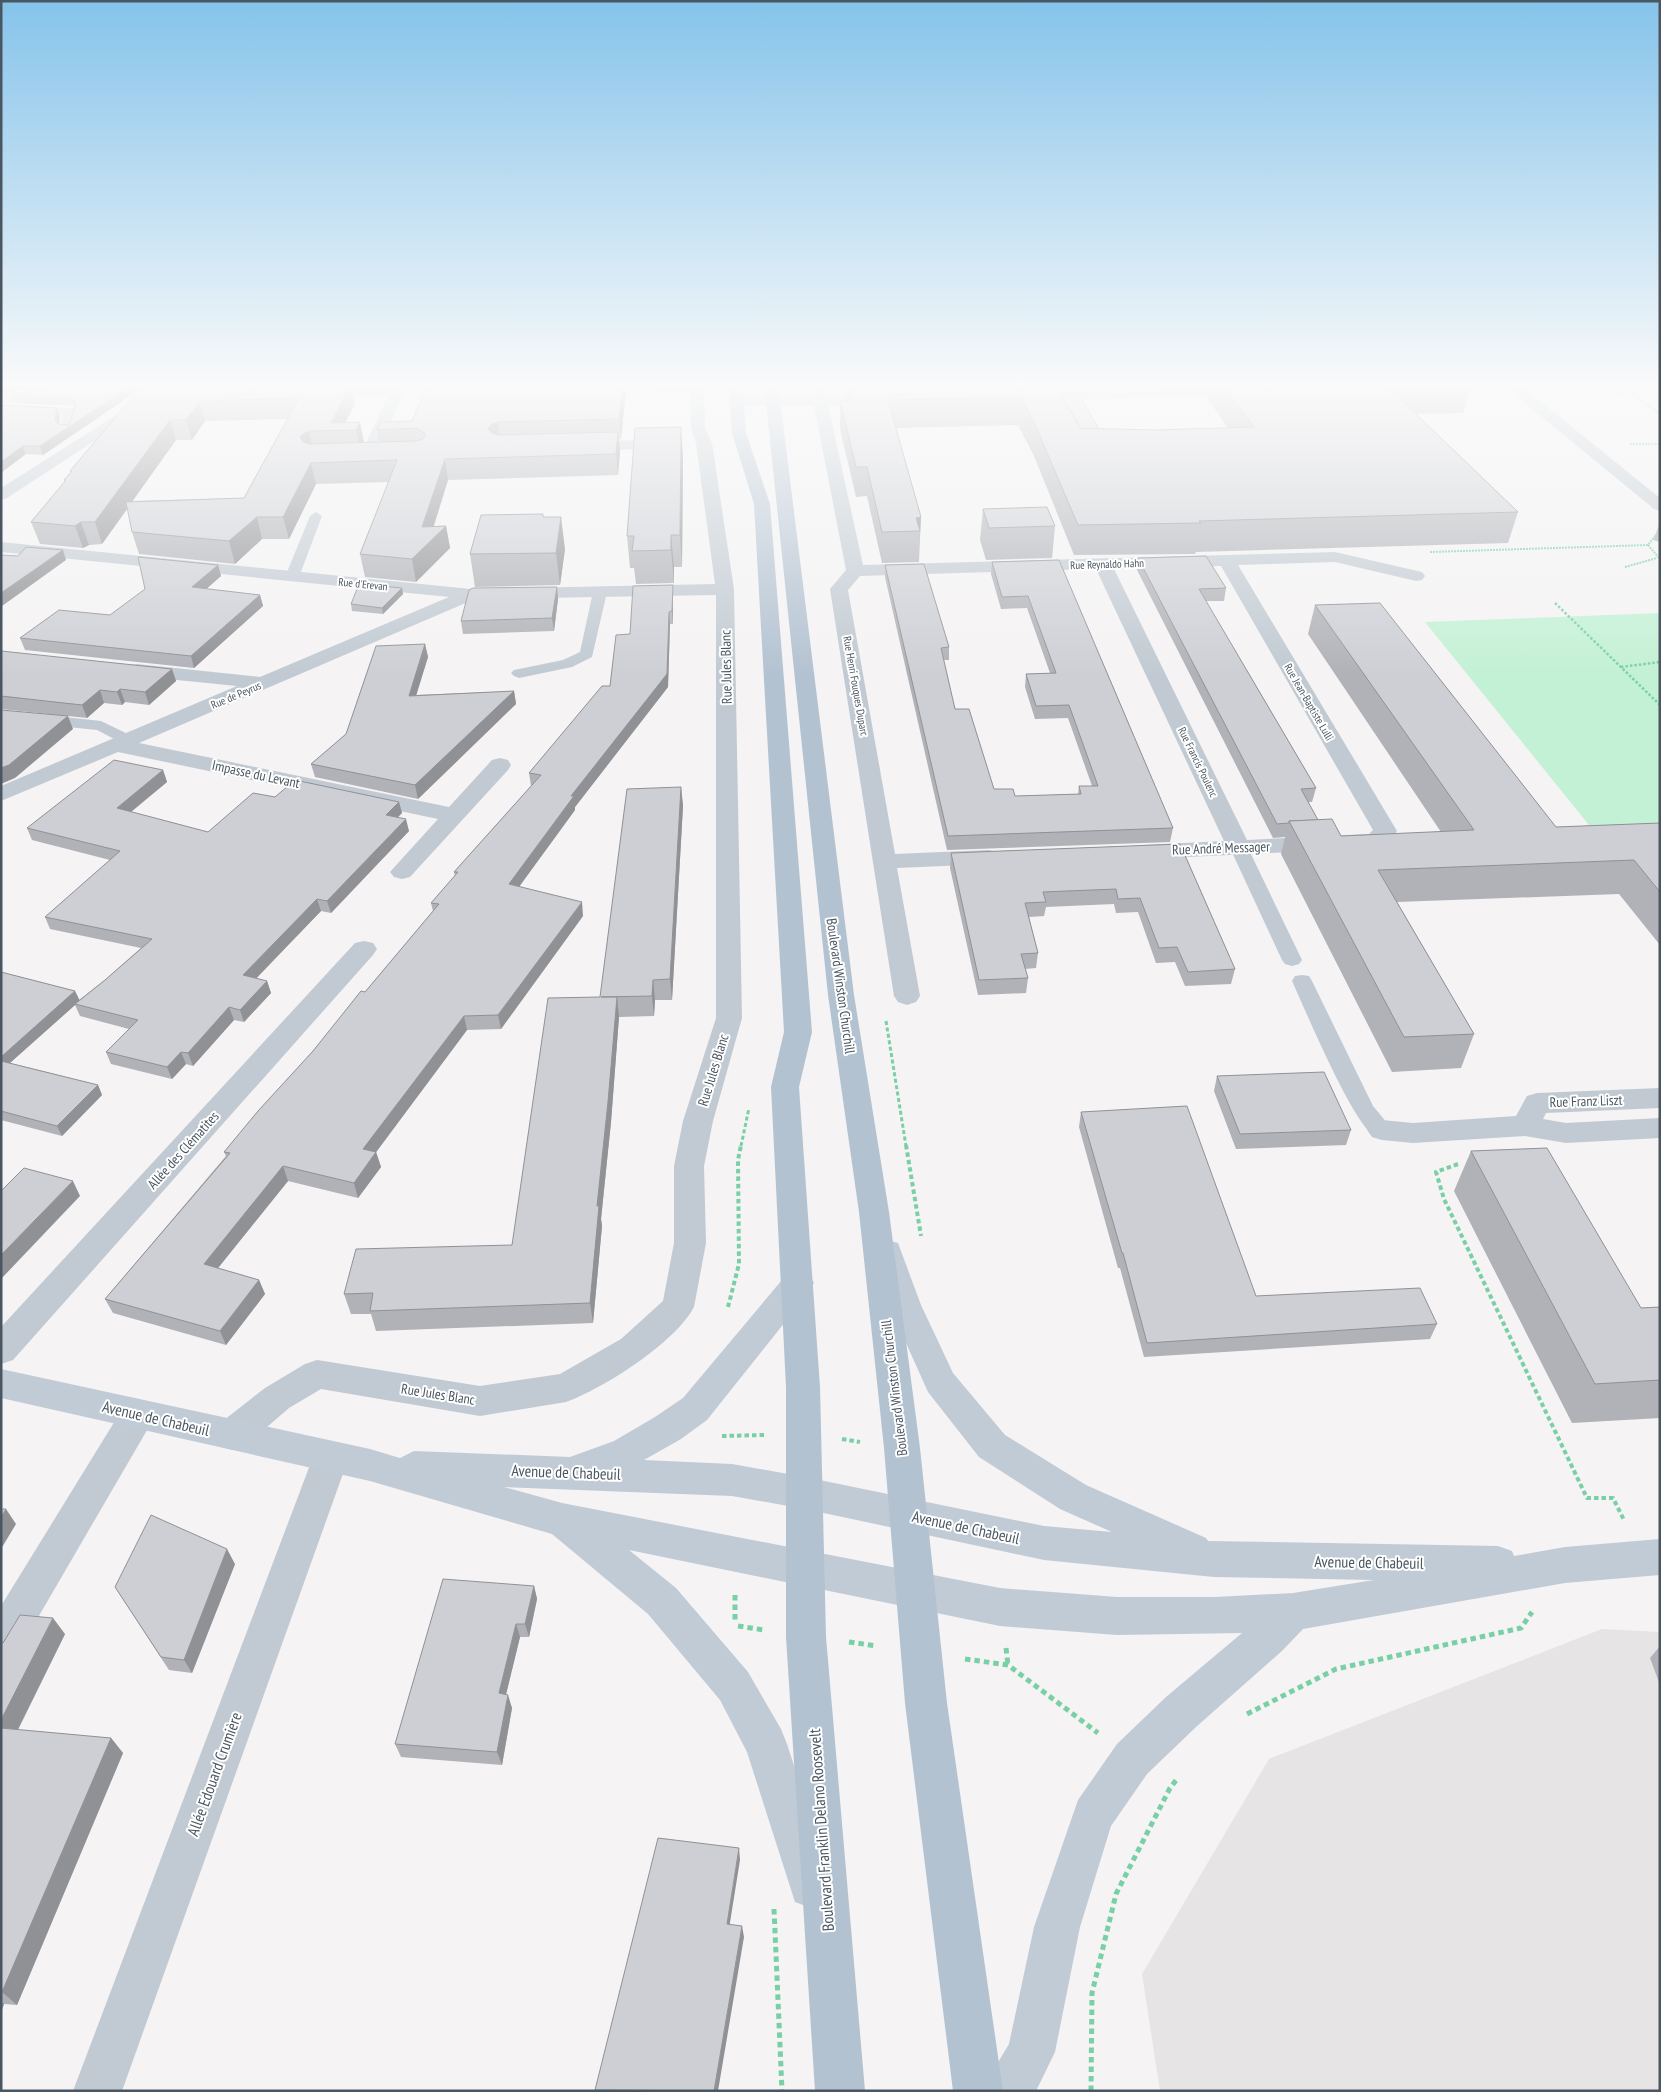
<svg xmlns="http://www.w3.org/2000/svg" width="1661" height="2092" viewBox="0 0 1661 2092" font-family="'PT Sans Narrow',sans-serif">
  <rect width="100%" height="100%" fill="#f5f3f3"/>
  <polygon fill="#e6e4e5" points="1602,1629 1660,1632 1660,2091 1160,2091 1142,1974 1269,1759"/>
  <polygon fill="#c3f1d5" points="1660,613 1660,869 1614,856 1425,622"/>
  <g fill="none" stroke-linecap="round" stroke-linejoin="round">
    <g stroke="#7ad0a6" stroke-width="2" stroke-dasharray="2 1" stroke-linecap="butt">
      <polyline points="1613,394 1660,393"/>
      <polyline points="1632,394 1660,414"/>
      <polyline points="1630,444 1660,444"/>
      <polyline points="1648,545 1660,559"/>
      <polyline points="1430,552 1648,545 1656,535"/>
      <polyline points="1625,567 1657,558"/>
    </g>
    <g stroke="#7ad0a6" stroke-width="2.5" stroke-dasharray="2.5 2" stroke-linecap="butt">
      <polyline points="1555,603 1660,705"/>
      <polyline points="1621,667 1660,662"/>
    </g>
    <g stroke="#7ad0a6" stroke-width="3" stroke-dasharray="4 2.5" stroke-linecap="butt">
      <polyline points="886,1021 906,1146"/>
      <polyline points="741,1146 749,1108"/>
    </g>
    <g stroke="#7ad0a6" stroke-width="4" stroke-dasharray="4.5 3" stroke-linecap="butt">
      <polyline points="906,1145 921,1236"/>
      <polyline points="1458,1164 1436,1172 1444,1199 1587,1498 1613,1498 1624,1520"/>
      <polyline points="728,1307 739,1264 738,1160 741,1145"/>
      <polyline points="722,1436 764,1435"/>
      <polyline points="842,1439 860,1442"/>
    </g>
    <g stroke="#7ad0a6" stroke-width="5" stroke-dasharray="5.5 4" stroke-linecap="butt">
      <polyline points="735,1595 735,1621"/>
      <polyline points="738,1626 764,1630"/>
      <polyline points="849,1642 877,1646"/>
      <polyline points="1006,1648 1008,1665"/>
      <polyline points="965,1659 1008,1665 1098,1733"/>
      <polyline points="1247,1714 1336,1669 1521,1628 1532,1612"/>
      <polyline points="774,1909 782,2091"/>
      <polyline points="1091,2091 1092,1993 1116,1894 1170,1788 1177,1779"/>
    </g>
    <g fill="#c1cad2" fill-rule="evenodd">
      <polygon points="1170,383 1180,383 1187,393 1186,395 1178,395"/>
      <polygon points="316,512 322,516 299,577 292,581 287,580 285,577 310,516"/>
      <polygon points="600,588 607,592 592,657 572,667 519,678 514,676 511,673 514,670 563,660 580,652 593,592"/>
      <polygon points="1,710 101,721 134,737 136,740 134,743 122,743 97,730 1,720"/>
      <polygon points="1239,843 1245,844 1248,848 1302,960 1299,964 1292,966 1285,964 1282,960 1230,848 1233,844"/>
      <path d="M1302 975 1309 976 1312 981 1373 1106 1393 1130 1390 1136C1385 1137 1381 1139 1375 1136 1353 1125 1305 1009 1292 981L1295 976Z"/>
    </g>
    <g fill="#c1cad2" fill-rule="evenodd">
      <polygon points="68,383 95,383 88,387 1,404 1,396"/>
      <polygon points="167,383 183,383 7,498 1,500 1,488"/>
      <polygon points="394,383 408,383 376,456 373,459 363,459 360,456 388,396 314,398 307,394 314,390 392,388"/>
      <path d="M584 383H652L702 387 704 390 705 428 712 443 734 589 742 1018 713 1121 704 1166 706 1243 694 1307C676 1342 603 1389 566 1402L480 1416 321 1389 289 1408 245 1446 232 1450 219 1446 214 1435 219 1424 265 1388 305 1364 317 1360 480 1386 560 1374 621 1339 663 1301 674 1243V1166L683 1121 716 1018V595L475 599 139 743 449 807 492 760 500 758 508 760 511 765 508 770 410 877 402 879 394 877 390 872 438 819 118 752 1 801V786L237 686 137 676 130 674 127 670 130 666 137 664 260 677 449 597 1 552V542L471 589 715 584 696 443 691 428 690 394 591 387Z"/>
      <path d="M810 383H824L827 396H884L889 397 891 400 889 403 884 404 828 405 863 565 1335 552 1422 572 1425 576 1422 580 1416 581 1335 562 1238 565 1397 831C1391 839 1386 845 1376 848L1144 859 1136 857 1132 852 1136 847 1144 845 1224 841 1096 569 860 576 848 590 895 854 989 850 997 852 1001 857 997 862 989 864 897 868 920 996 916 1002 907 1005 898 1002 894 996 830 589 846 570 814 405H736L731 404 729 401 731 398 736 397 813 396ZM1221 566 1373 830 1369 834 1247 840 1114 569Z"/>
      <polygon points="1432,383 1595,383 1593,386 1588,387 1525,389 1660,498 1660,511 1654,509 1508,389 1427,390 1425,387 1427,384"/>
      <polygon points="1244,387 1251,391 1249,394 1025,401 1020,400 1018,397 1020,394 1025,393"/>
      <polygon points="20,406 75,408 77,411 72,432 62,432 60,429 62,415 15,413 13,410 15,407"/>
      <polygon points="670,439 675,441 678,444 675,447 583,452 578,450 575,447 578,444 583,442"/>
      <polygon points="364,941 373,943 377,949 373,955 13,1360 1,1364 1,1327 355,943"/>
      <polygon points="1660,1088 1660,1108 1546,1113 1543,1119 1566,1123 1660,1118 1660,1138 1566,1143 1525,1136 1413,1143 1382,1140 1372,1137 1367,1130 1372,1123 1382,1120 1413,1123 1516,1116 1527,1096 1537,1093"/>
      <polygon points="138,1399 150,1403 156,1414 150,1425 15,1657 1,1662 1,1606 126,1403"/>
      <polygon points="331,1441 344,1446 349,1457 122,2091 73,2091 313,1457 318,1446"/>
    </g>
    <path fill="#c1cbd6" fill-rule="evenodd" d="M887 1240 898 1243 921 1305 953 1373 1005 1435 1086 1485 1206 1538 1208 1541 1498 1546 1512 1551 1514 1556 1565 1547 1660 1539V1575L1565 1583 1303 1629 1282 1651 1196 1727 1147 1774 1111 1826 1080 1927 1055 2052 1036 2091H984L991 2074 1009 2044 1034 1927 1078 1800 1117 1744 1166 1697 1242 1633 1117 1635 1000 1626 629 1550 676 1588 748 1672 781 1729 787 1744 833 1886 827 1902 811 1908 795 1902 747 1752 720 1700 648 1614 552 1534 370 1481 1 1398V1369L370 1449 400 1458 414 1451 570 1457 614 1441 655 1417 683 1398 787 1274 798 1270 809 1274 814 1283 809 1292 707 1420 681 1439 644 1460 732 1464 805 1477 1044 1526 1112 1532 1060 1509 979 1457 928 1392 889 1305 871 1252 876 1243ZM504 1487 732 1496 805 1509 1044 1560 1214 1577 1374 1580 1293 1593 1215 1597H1117L1000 1588 562 1503Z"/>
    <g fill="#b3c2d1" fill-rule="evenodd">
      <polygon points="728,383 742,383 746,433 770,504 812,1032 799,1087 820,1387 826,1637 865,2091 815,2091 786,1637 786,1387 771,1087 784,1032 754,504 732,433"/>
      <polygon points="764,383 778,383 854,995 889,1212 920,1448 947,1703 1003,2091 953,2091 905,1703 884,1448 859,1212 828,995"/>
    </g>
  </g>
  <g fill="#b0b2b7" fill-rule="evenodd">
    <polygon points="149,383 43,455 26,454 3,406 57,408 60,417 59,425 69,425 75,406 14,403 11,395"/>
    <path d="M351 383 355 403 345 423 360 422 364 443 379 442 377 430 412 421 428 383H625L626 391 621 439H619L620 452 618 475 448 480 434 526H446L450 548 416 582 365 577 360 554 389 482 316 484 289 539H262L235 564 139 554 132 532 128 508 102 544 89 545 83 548 40 544 31 522 65 482 64 480 71 472 70 471 136 393ZM288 419 244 498 132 501 176 440H192L205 421Z"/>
    <polygon points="841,383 1073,383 1073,390 1059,390 1062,397 1099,429 1153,430 1228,428 1207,398 1209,386 1199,387 1196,383 1467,383 1471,386 1463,413 1416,414 1518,512 1508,543 1196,552 1195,554 1074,555 1034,456 1018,425 895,428 921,517 919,562 882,563 867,496 856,497 840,429 840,401 847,401 847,395 845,395"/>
    <polygon points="683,456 682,567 674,567 674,583 636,584 634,568 630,568 627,536"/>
    <polygon points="983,509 1055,526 1052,558 986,560 980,540"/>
    <polygon points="543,517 565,549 560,585 475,587 470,554"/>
    <polygon points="1660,523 1660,542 1653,540"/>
    <polygon points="1138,558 1226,588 1224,601 1206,601 1316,788 1312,802 1308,802 1318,820 1341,836 1441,832 1308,634 1315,605 1556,827 1660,823 1660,945 1619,894 1397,902 1474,1034 1461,1068 1392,1072 1281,854 1285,837 1273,838 1137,570"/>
    <polygon points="1059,560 1173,828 1170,842 947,850 885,577 885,565 949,647 949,660 943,660 955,709 994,789 1015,796 1078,794 1079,786 1092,786 1068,718 1035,719 1025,687 1026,674 1050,673 1027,608 1001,609 991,574 992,562"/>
    <polygon points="218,565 221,576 206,589 260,595 263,606 194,668 25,650 20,638 110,615"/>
    <polygon points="673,585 673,624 670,624 668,687 575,807 575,810 519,886 583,916 501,1029 467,1030 376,1152 381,1167 358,1198 288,1181 218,1268 259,1280 265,1294 226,1345 113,1313 105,1299 226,1156 224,1152 365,992 433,911 431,903 455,876 454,872 531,786 529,773 610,686 630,634"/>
    <polygon points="557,587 558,599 554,631 463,634 461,621"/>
    <polygon points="402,588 403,594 383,614 352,611 351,604"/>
    <polygon points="425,644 428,657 416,695 514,691 516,704 418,799 315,777 311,764 346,734"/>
    <polygon points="1,651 172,669 176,681 149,705 125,702 122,705 104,703 87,718 1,709"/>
    <polygon points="163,770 167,782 131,812 208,832 275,797 399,802 402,813 398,817 409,831 331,913 321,911 256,978 267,981 271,993 244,1022 234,1020 193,1066 186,1064 172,1079 111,1064 106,1052 129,1029 80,1016 75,1005 10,1063 98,1085 102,1095 62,1136 1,1120 1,972 75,991 79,1000 105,980 141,948 50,929 45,917 110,860 32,840 27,828"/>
    <polygon points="681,787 683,806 672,1000 655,1000 654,1016 619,1017 611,1122 601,1219 602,1226 593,1323 376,1331 371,1314 351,1314 344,1294 512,1245 600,997"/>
    <polygon points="1180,844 1235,969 1231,984 1185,986 1175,962 1156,963 1138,912 1116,913 1114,904 1046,907 1044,916 1029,917 1038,953 1036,968 1025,969 1028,978 1026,993 978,995 950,868 951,853"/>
    <polygon points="1217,1076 1351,1130 1346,1145 1236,1149 1214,1091"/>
    <polygon points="1081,1112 1256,1296 1437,1324 1430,1339 1144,1357 1120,1268 1118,1268 1079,1127"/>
    <polygon points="1471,1151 1641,1308 1660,1307 1660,1418 1572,1423 1454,1191"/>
    <polygon points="235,1564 192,1673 169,1670 115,1587"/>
    <polygon points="534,1586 537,1599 529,1637 520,1637 506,1694 512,1708 502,1765 401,1757 395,1744"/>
    <polygon points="65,1634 18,1730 111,1738 123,1753 17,2005 4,2004 1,2012 1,1643"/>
    <polygon points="1660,1646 1660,1685 1650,1658"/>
  </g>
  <g fill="#909195">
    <polygon points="14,383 59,383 1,394 1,385"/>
    <polygon points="135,383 149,383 43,455 40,446"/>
    <polygon points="351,383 355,403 342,430 331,423"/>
    <polygon points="623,383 625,383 626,391 621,439 619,419"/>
    <polygon points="200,401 205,421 192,440 186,420"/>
    <polygon points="57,408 60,417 58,429 55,420"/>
    <polygon points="170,420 176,440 102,544 95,522"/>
    <polygon points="360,422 364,443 361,450 356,430"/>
    <polygon points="498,422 501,442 488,429 492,424"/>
    <polygon points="681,427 683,456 682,567 680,535"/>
    <polygon points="309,431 313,451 305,457 300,436"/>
    <polygon points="618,432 620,452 618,475 616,454"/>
    <polygon points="23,446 26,454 1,473 1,462"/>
    <polygon points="445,459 448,480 428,543 446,526 450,548 416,582 412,559"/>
    <polygon points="311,463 316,484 289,539 283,517"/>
    <polygon points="257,517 262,539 235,564 229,541"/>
    <polygon points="561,517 565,549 560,585 556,553"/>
    <polygon points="921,517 919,547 920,531 916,518"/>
    <polygon points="81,522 89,545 83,548 75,526"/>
    <polygon points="671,535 674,567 674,583 671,550"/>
    <polygon points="63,550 66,560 2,606 1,603 1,593"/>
    <polygon points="218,565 221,576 195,599 192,587"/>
    <polygon points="673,585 673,624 672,611"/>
    <polygon points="557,587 558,599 554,631 552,618"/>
    <polygon points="402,588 403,594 383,614 382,608"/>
    <polygon points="260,595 263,606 194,668 191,656"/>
    <polygon points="669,612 670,624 668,687 575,807 575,810 511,898 509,884 571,796"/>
    <polygon points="425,644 428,657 412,709 409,696"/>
    <polygon points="172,669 176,681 149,705 145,692"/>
    <polygon points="120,689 125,702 122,705 117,692"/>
    <polygon points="100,690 104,703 87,718 82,705"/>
    <polygon points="514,691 516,704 418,799 415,785"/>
    <polygon points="68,716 73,729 15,778 1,784 1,768"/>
    <polygon points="163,770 167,782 121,820 117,808"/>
    <polygon points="681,787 683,806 672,1000 670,979"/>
    <polygon points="399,802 402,813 388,827 386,815"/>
    <polygon points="406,819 409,831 331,913 327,901"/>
    <polygon points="317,899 321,911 247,988 243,975"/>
    <polygon points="582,902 583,916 501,1029 498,1015"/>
    <polygon points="653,980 655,1000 654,1016 652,996"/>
    <polygon points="267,981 271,993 244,1022 240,1010"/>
    <polygon points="75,991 80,1001 75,1004 75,1005 2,1070 1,1068 1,1057"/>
    <polygon points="617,997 619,1017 611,1122 601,1219 602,1226 593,1323 590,1303 597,1206"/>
    <polygon points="229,1007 234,1020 193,1066 188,1053"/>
    <polygon points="464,1016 467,1030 368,1163 363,1149"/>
    <polygon points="181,1052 186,1064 172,1079 167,1067"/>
    <polygon points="98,1085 102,1095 62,1136 57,1126"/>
    <polygon points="376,1152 381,1167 358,1198 354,1183"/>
    <polygon points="283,1166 288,1181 210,1278 204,1264"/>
    <polygon points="73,1181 80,1196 1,1279 1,1255"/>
    <polygon points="259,1280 265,1294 226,1345 220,1331"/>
    <polygon points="6,1509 16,1524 1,1549 1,1517"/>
    <polygon points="227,1549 235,1564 192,1673 184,1660"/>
    <polygon points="534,1586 537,1599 529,1637 525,1624"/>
    <polygon points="53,1618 65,1634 11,1743 1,1732 1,1720"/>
    <polygon points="516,1624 520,1637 503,1707 499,1693"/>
    <polygon points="508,1695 512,1708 502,1765 497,1752"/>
    <polygon points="111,1738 123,1753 17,2005 2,1992"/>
    <polygon points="739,1848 740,1860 728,1935 727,1924"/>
    <polygon points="742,1926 744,1937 718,2091 714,2091"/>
    <polygon points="1,2001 4,2004 1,2012"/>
  </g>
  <g fill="#cdcfd5" stroke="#909195">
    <polygon points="1,383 14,383 1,385"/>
    <polygon points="74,383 135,383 40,446 23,446 1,462 1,405 57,408 55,420 58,424 69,425 76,403 72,398 11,395"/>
    <polygon points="151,383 351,383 331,423 360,422 356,430 309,431 300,436 303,442 309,444 416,441 423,439 426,434 417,428 377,430 380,422 412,421 428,383 623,383 619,419 498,422 492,424 488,429 492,433 498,435 618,432 616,454 445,459 422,527 446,526 412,559 360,554 397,460 311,463 283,517 257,517 229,541 132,532 126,502 244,498 299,398 200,401 186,420 170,420 95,522 81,522 75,526 31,522 66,480 64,480 72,471 70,471 136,393"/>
    <polygon points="848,383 1055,383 1080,428 1153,430 1254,427 1220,383 1467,383 1471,386 1389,388 1518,512 1199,521 1201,523 1078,525 1036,427 1021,397 888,400 921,517 916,518 920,531 882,532 867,467 856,467 840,401 852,401"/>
    <polygon points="1062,396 1080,396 1099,429 1080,428"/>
    <polygon points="681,427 680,535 671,535 671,550 632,551 634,536 627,536 635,428"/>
    <polygon points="1047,507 1055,526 989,528 983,509"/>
    <polygon points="543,514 543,517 561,517 556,553 470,554 481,515"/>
    <polygon points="26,547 63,550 1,593 1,576 2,575 1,576 1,555 18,556"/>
    <polygon points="1206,556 1226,588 1199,589 1316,788 1301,789 1318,820 1289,821 1289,823 1277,824 1138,558"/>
    <polygon points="138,557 218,565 192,587 260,595 191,656 20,638 59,610 110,615 145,589"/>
    <polygon points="1059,560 1173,828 948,836 885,565 924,564 949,647 941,648 955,709 969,709 994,789 1013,789 1015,796 1081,794 1079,786 1098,786 1069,705 1036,706 1026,674 1056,673 1028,596 1002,597 992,562"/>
    <polygon points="359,584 402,588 382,608 351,604"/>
    <polygon points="673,585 672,611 669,612 667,674 571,796 574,796 509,884 582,902 498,1015 464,1016 363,1149 376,1152 354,1183 283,1166 204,1264 259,1280 220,1331 105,1299 230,1153 224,1152 258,1111 313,1051 361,991 365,992 439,904 431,903 458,872 454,872 541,775 529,773 602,686 610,686 616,635 630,634 633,586"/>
    <polygon points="557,587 552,618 461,621 469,590 473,588"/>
    <polygon points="1380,603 1556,827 1660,823 1660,892 1634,860 1378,870 1474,1034 1404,1037 1289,821 1332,819 1341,836 1474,830 1315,605"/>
    <polygon points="425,644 409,696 514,691 415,785 311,764 346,734 376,646"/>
    <polygon points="1,651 172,669 145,692 120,689 117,692 100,690 82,705 1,696"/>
    <polygon points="1,710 68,716 9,765 1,768"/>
    <polygon points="114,760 163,770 117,808 208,832 253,793 275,797 295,780 399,802 386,815 406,819 327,901 317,899 243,975 267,981 240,1010 229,1007 188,1053 181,1052 167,1067 106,1052 138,1020 75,1004 105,980 152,939 45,917 120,851 27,828"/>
    <polygon points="681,787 670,979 653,980 652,996 601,997 617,997 608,1102 597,1206 599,1206 590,1303 370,1311 373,1293 344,1294 356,1249 512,1245 548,998 600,997 627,789"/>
    <polygon points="1180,844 1235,969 1188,972 1177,947 1159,948 1140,898 1118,899 1116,889 1043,892 1046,902 1025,903 1038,953 1021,954 1028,978 979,980 951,853"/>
    <polygon points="1,972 75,991 1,1057"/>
    <polygon points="1,1061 98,1085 57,1126 1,1111"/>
    <polygon points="1324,1072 1351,1130 1240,1134 1217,1076"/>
    <polygon points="1187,1106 1256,1296 1420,1288 1437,1324 1147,1343 1123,1253 1122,1253 1081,1112"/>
    <polygon points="1547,1148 1641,1308 1660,1307 1660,1380 1595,1384 1471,1151"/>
    <polygon points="24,1168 73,1181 1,1255 1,1191"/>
    <polygon points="1,1509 6,1509 1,1517"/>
    <polygon points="151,1515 227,1549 184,1660 161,1657 115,1587"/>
    <polygon points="443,1579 534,1586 525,1624 516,1624 499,1693 508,1695 497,1752 395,1744"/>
    <polygon points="20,1615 53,1618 1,1720 1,1643 3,1643"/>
    <polygon points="1,1728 111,1738 2,1992 1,1992"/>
    <polygon points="658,1838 739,1848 727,1924 742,1926 714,2091 595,2090"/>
  </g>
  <linearGradient id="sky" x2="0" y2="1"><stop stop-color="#85c3ea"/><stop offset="0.57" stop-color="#fafafa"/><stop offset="1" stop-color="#fafafa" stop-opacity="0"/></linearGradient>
  <rect width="1661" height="676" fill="url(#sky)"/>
  <g text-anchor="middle" stroke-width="4" stroke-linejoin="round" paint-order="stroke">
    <g font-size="11" fill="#4a5661" stroke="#fff">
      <text transform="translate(1107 564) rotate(-2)" y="4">Rue Reynaldo Hahn</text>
      <text transform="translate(363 584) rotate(6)" y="4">Rue d'Erevan</text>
      <text transform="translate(856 686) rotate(80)" y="4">Rue Henri Fouques Duparc</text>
      <text transform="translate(236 695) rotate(-23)" y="4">Rue de Peyrus</text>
      <text transform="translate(1309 702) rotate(60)" y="4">Rue Jean-Baptiste Lulli</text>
      <text transform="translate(1198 762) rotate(64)" y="4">Rue Francis Poulenc</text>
    </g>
    <g font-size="14" fill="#4a5661" stroke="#fff">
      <text transform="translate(726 667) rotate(-91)" y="5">Rue Jules Blanc</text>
      <text transform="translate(256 774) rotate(12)" y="5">Impasse du Levant</text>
      <text transform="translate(1221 848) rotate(-2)" y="5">Rue André Messager</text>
      <text transform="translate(841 986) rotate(82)" y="5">Boulevard Winston Churchill</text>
      <text transform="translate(713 1070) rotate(-73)" y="5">Rue Jules Blanc</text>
      <text transform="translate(1586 1101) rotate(-2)" y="5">Rue Franz Liszt</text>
      <text transform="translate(183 1150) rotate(-48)" y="5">Allée des Clématites</text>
      <text transform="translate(894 1388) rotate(-97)" y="5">Boulevard Winston Churchill</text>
      <text transform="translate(438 1394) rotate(9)" y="5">Rue Jules Blanc</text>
    </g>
    <g font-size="16" fill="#4a5661" stroke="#fff">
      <text transform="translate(156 1418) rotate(13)" y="6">Avenue de Chabeuil</text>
      <text transform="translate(566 1472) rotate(2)" y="6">Avenue de Chabeuil</text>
      <text transform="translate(966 1527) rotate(12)" y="6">Avenue de Chabeuil</text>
      <text transform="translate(1369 1562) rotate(1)" y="6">Avenue de Chabeuil</text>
      <text transform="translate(214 1774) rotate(-70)" y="6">Allée Edouard Crumière</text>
      <text transform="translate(821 1830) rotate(-94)" y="6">Boulevard Franklin Delano Roosevelt</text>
    </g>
  </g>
  <rect width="1661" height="2092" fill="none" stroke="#4a5661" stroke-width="5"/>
</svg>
